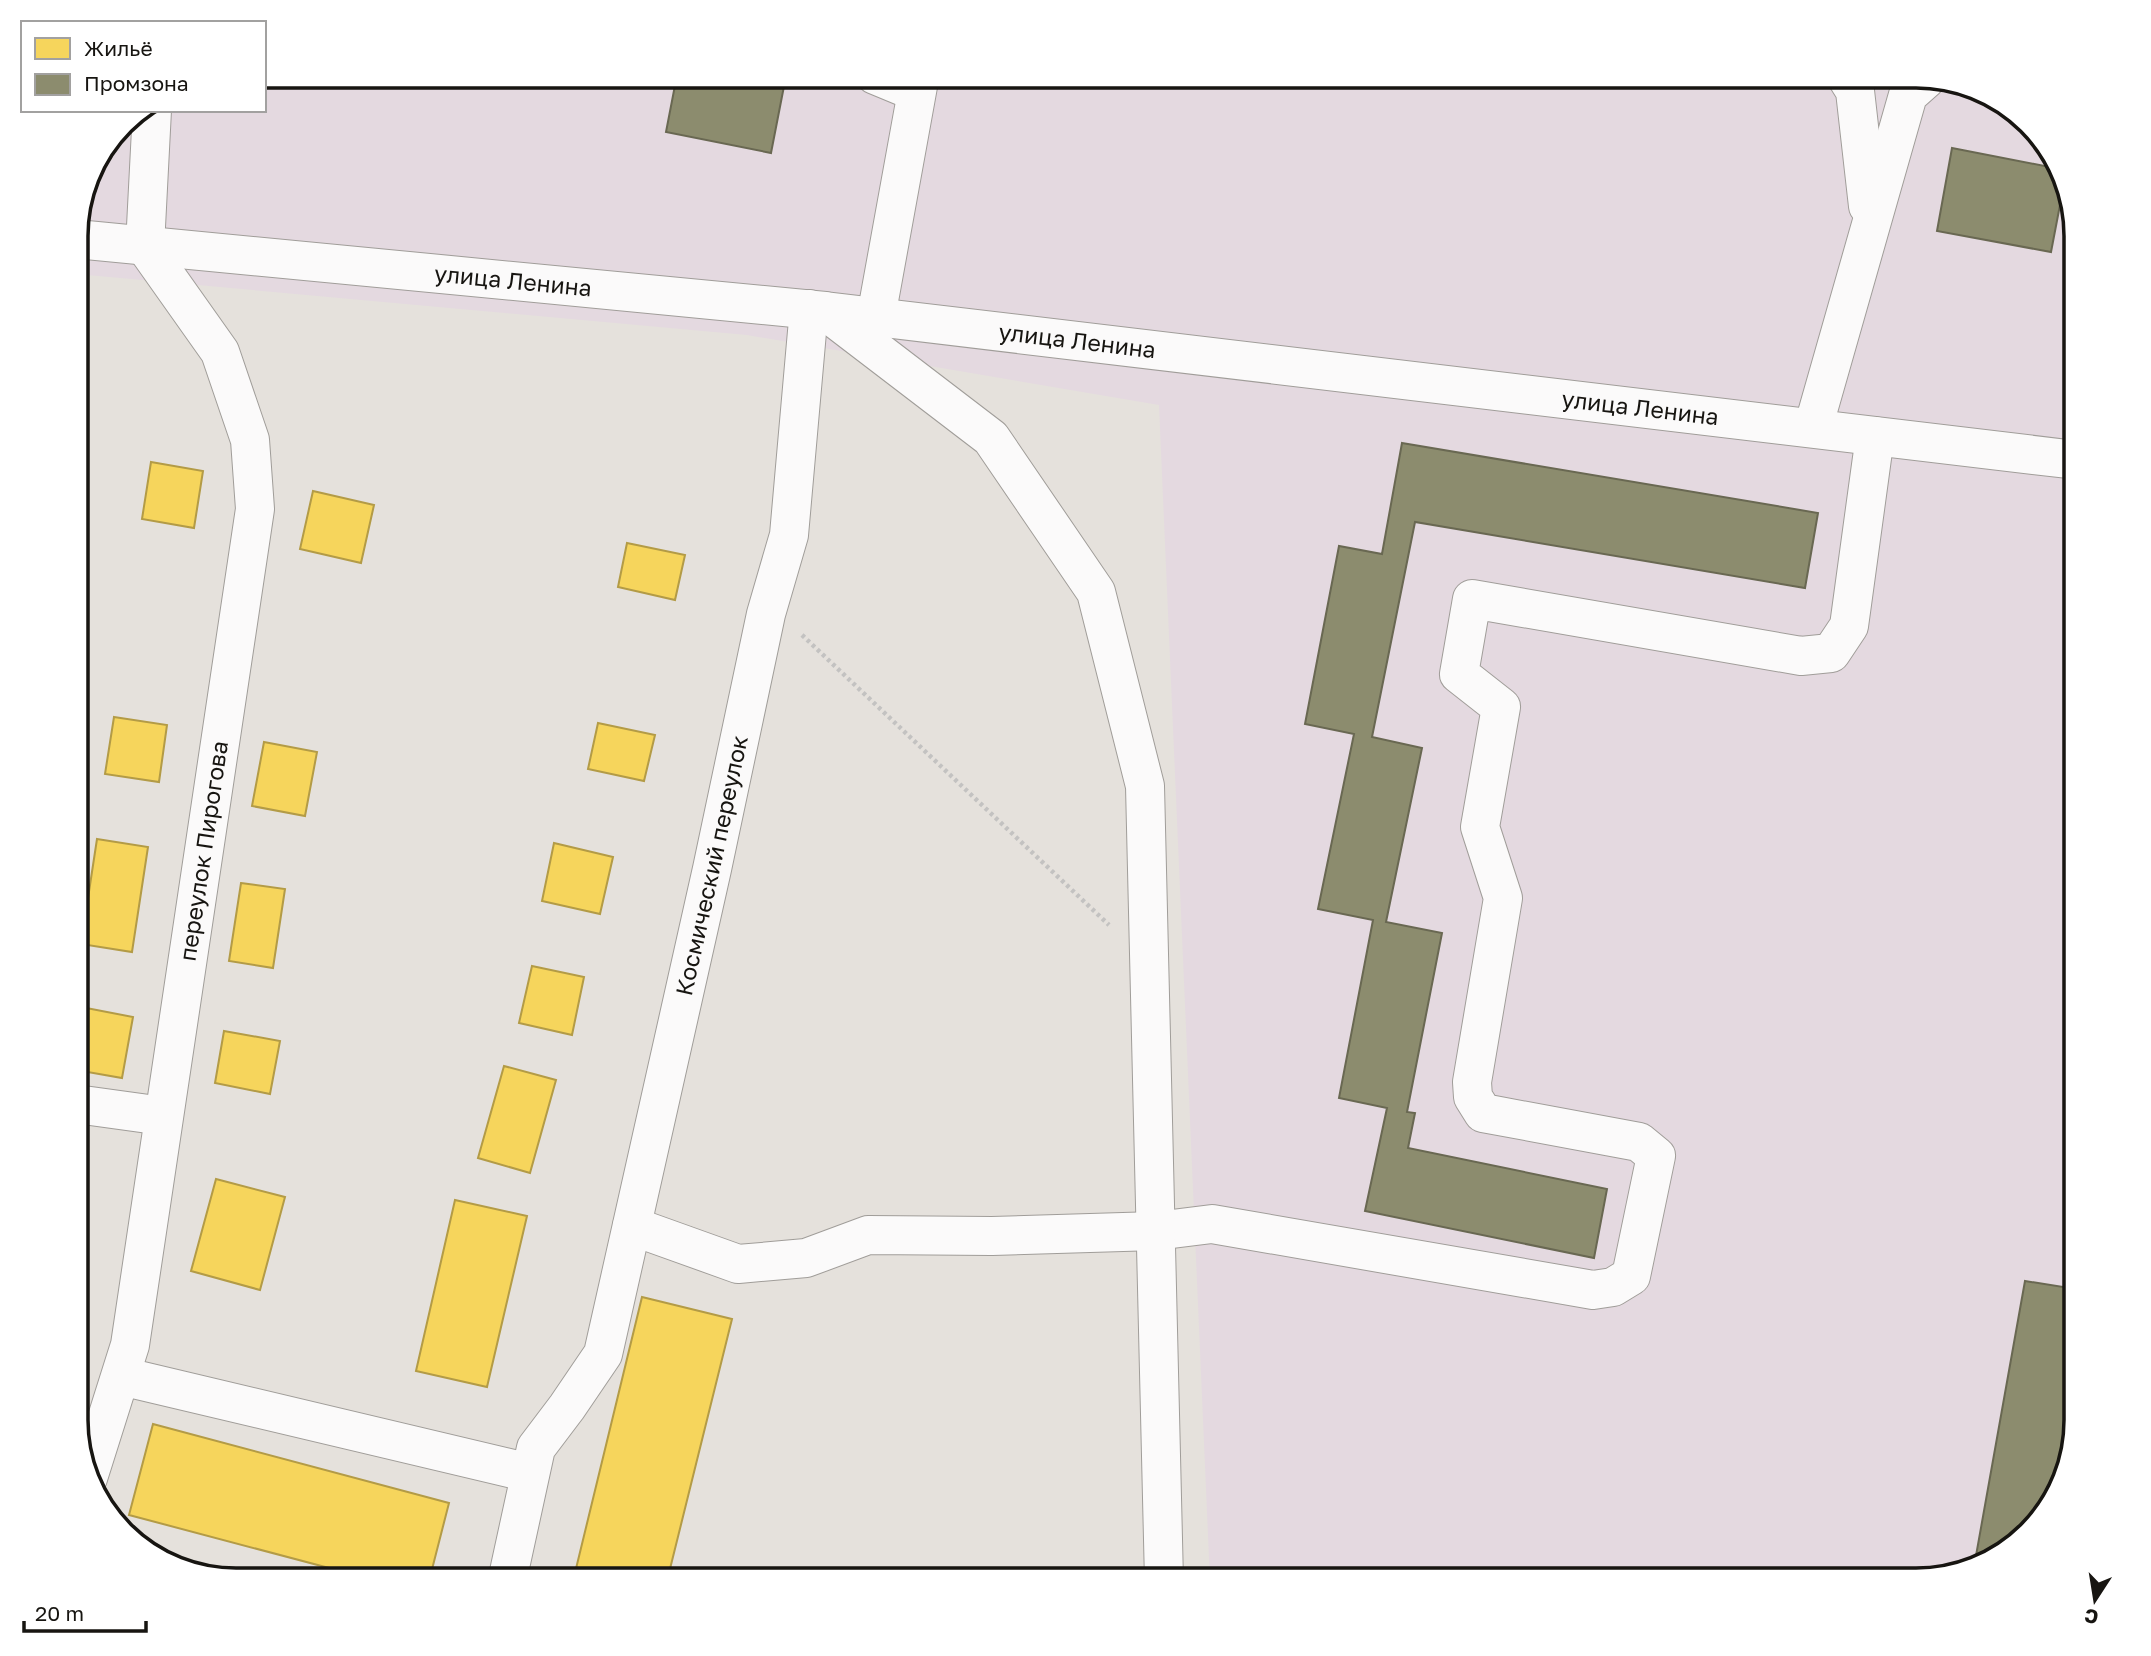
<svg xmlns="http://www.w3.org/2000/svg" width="2151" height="1656" viewBox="0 0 2151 1656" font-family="'Golos Text',sans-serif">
  <rect width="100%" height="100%" fill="#e5e1dc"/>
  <polygon fill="#e4d9e0" points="264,75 1916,75 2013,109 2059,165 2076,235 2076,1421 2042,1518 1986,1564 1915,1581 1210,1581 1159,405 747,335 76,274 76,225 92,165 130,115 138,110 264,110"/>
  <g fill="#f6d55c" stroke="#b39b46" stroke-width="2">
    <polygon points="151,462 203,471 194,528 142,519"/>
    <polygon points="313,491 374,505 361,563 300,549"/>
    <polygon points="627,543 685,555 675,600 618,587"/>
    <polygon points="114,717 167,725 159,782 105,774"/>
    <polygon points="598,723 655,735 644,781 588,769"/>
    <polygon points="264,742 317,752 305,816 252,806"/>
    <polygon points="97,839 148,847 132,952 81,944"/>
    <polygon points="554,843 613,857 600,914 542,901"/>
    <polygon points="241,883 285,889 273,968 229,961"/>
    <polygon points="532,966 584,977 572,1035 519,1023"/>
    <polygon points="76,1006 133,1017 122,1078 76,1070"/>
    <polygon points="224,1031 280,1041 270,1094 215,1083"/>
    <polygon points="504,1066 556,1080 530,1173 478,1158"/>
    <polygon points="216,1179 285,1197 260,1290 191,1271"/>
    <polygon points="455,1200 527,1216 487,1387 416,1371"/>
    <polygon points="642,1297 732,1319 667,1581 573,1581"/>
    <polygon points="153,1424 449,1503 429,1581 378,1581 129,1515"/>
  </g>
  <g fill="#8c8c6e" stroke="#696852" stroke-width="2">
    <polygon points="677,75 755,75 785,81 771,153 666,132"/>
    <polygon points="1952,148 2060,169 2064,184 2051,252 1937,231"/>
    <polygon points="1402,443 1818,513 1805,588 1415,522 1372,737 1422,748 1386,922 1442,933 1407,1112 1415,1113 1408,1148 1607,1189 1594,1258 1365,1211 1387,1108 1339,1098 1373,920 1318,909 1354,734 1305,724 1339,546 1382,554"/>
    <polygon points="2025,1281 2076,1289 2076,1421 2042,1518 1986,1564 1974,1567"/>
    <polygon points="1335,1571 1380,1581 1333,1581"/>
  </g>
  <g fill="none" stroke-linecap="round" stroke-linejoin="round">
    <defs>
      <g id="minor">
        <polyline points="875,75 916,92"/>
        <polyline points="1845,75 1855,91 1868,206"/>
        <path id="s1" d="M825 311 2076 460"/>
        <polyline points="876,317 920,75"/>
        <polyline points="1813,428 1908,95 1926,79"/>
        <polyline points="76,1104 163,1116"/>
        <polyline points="632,1226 738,1264 806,1258 868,1235 992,1236 1156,1231 1212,1224 1593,1290 1613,1287 1631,1276 1656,1156 1639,1142 1483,1113 1473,1097 1472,1082 1503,898 1480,827 1501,707 1459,674 1472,599 1801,656 1831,653 1849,626 1875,436"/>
        <polyline points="121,1376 530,1473"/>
        <path id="s2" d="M88 1478 130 1345 255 509 250 440 220 352 145 246 152 110"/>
        <path id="s3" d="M507 1581 536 1448 567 1407 603 1354 712 869 766 614 789 535 809 309"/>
      </g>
      <g id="major">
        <path id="s4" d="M76 239 825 311 991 438 1096 592 1145 786 1164 1581"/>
      </g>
    </defs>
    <use href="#minor" stroke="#a09d99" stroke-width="40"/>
    <use href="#major" stroke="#a09d99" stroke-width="40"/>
    <polyline stroke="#c3c2c1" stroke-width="4.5" stroke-dasharray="3.5 3.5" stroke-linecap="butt" points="802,635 1109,925"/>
    <use href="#minor" stroke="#fbfafa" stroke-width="38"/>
    <use href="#major" stroke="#fbfafa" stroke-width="38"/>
  </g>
  <g text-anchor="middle" stroke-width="7" stroke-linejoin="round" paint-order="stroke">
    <g font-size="23" fill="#171511" stroke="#fff">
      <text dy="8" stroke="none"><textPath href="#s4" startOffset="439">улица Ленина</textPath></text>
      <text dy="8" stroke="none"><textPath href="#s1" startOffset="254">улица Ленина</textPath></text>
      <text dy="8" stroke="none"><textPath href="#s1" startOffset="821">улица Ленина</textPath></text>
      <text dy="8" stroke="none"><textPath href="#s2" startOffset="639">переулок Пирогова</textPath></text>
      <text dy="8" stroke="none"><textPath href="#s3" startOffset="752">Космический переулок</textPath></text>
    </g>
  </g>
  <path d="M0 0H2151V1656H0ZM236 88H1916A148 148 0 0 1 2064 236V1420A148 148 0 0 1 1916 1568H236A148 148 0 0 1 88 1420V236A148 148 0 0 1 236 88Z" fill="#fff" fill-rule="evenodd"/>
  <path fill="none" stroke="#171511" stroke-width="3.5" d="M236 88H1916A148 148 0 0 1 2064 236V1420A148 148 0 0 1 1916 1568H236A148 148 0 0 1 88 1420V236A148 148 0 0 1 236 88Z"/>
  <rect x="21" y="21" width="245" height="91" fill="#ffffff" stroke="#a2a1a0" stroke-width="2"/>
  <rect x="35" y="38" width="35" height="21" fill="#f6d55c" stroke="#a2a1a0" stroke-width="2"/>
  <text x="84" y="56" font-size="21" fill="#171511">Жильё</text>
  <rect x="35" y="74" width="35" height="21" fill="#8c8c6e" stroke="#a2a1a0" stroke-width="2"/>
  <text x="84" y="91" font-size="21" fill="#171511">Промзона</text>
  <g transform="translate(2095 1600) rotate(192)" stroke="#ffffff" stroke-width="5" paint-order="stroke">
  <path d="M0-5L12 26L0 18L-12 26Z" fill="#171511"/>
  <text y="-10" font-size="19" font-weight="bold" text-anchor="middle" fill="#171511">С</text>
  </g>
  <path d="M24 1621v10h122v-10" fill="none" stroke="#171511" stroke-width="3.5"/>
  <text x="35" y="1621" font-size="21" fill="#171511" stroke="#ffffff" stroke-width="5" paint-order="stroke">20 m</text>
</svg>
